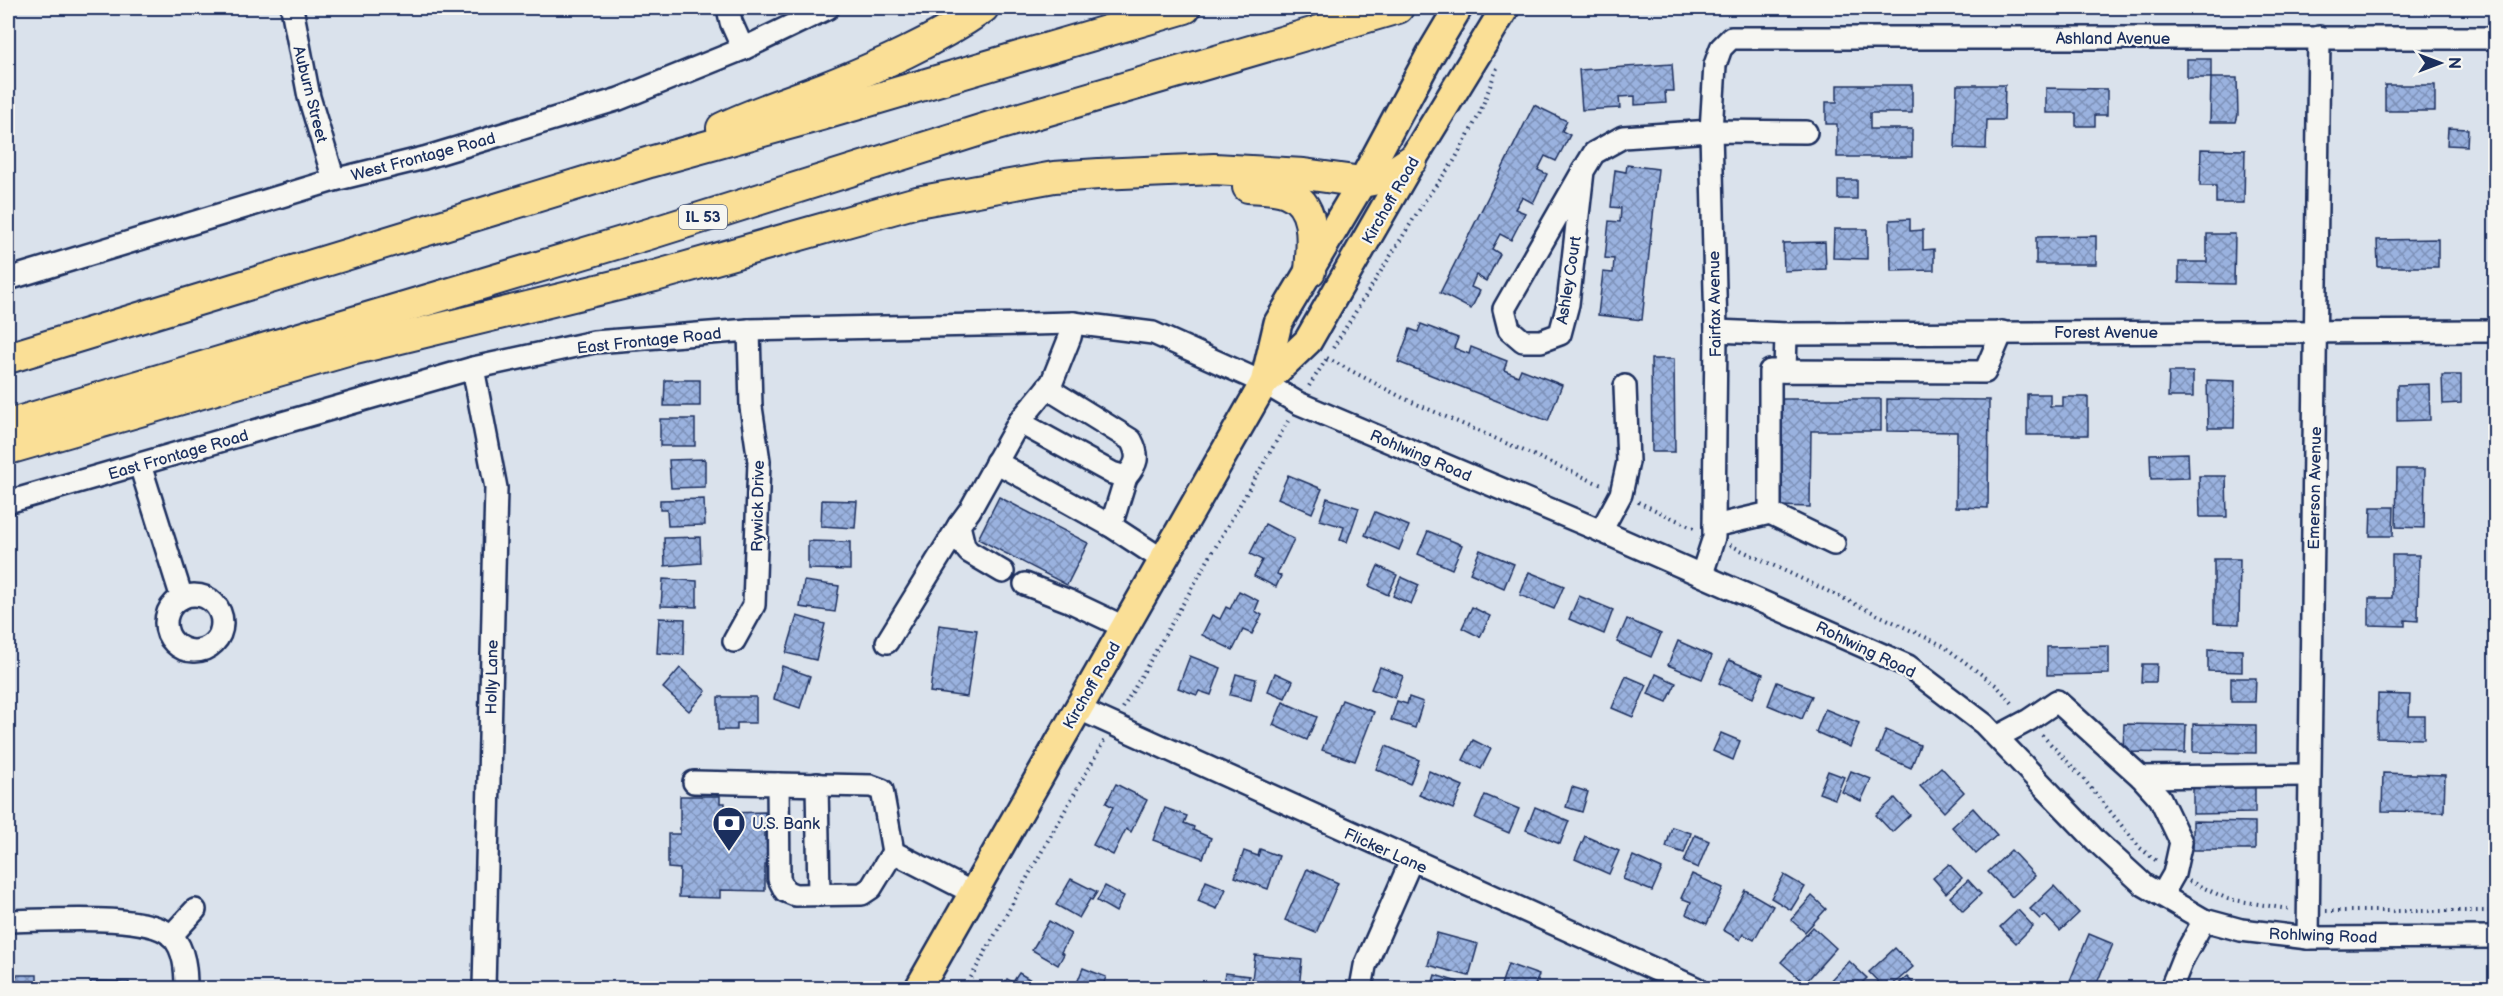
<svg xmlns="http://www.w3.org/2000/svg" width="2503" height="996" viewBox="0 0 2503 996" font-family="'Balsamiq Sans',sans-serif">
  <defs>
    <pattern id="building-cross-hatch" width="8" height="8" patternUnits="userSpaceOnUse" patternTransform="scale(1.5)"><rect width="8" height="8" fill="#9ab2df"/><path d="M0 0l8 8M0 8l8-8" fill="none" stroke="#7d91b8"/></pattern>
  </defs>
  <rect width="100%" height="100%" fill="#dae2ec"/>
  <filter id="ink" filterUnits="userSpaceOnUse"><feTurbulence type="fractalNoise" baseFrequency=".0167" numOctaves="2"/><feDisplacementMap in="SourceGraphic" scale="12" xChannelSelector="R" yChannelSelector="G"/><feConvolveMatrix kernelMatrix="1 2 1 2 8 2 1 2 1" color-interpolation-filters="sRGB"/></filter>
  <g filter="url(#ink)">
    <g fill="url(#building-cross-hatch)" stroke="#1b2f5e" stroke-width="1.5">
      <rect x="2187" y="59" width="24" height="19"/>
      <polygon points="1672,64 1674,91 1665,91 1666,103 1635,105 1635,96 1619,97 1620,108 1582,110 1579,70"/>
      <polygon points="2211,78 2237,78 2238,115 2236,122 2210,122"/>
      <polygon points="1837,85 1912,85 1912,113 1870,113 1870,129 1912,129 1912,157 1837,157 1837,124 1826,124 1826,102 1837,102"/>
      <polygon points="1957,85 2005,85 2004,120 1987,120 1986,149 1955,148"/>
      <rect x="2385" y="85" width="50" height="26"/>
      <polygon points="2046,88 2107,89 2107,115 2095,115 2095,126 2076,126 2076,113 2046,113"/>
      <polygon points="1534,105 1567,121 1562,131 1570,135 1556,161 1545,156 1538,170 1547,174 1533,203 1522,197 1515,209 1525,213 1511,240 1500,234 1492,249 1500,254 1486,281 1476,275 1471,287 1480,291 1471,309 1440,293"/>
      <polygon points="2448,128 2468,129 2467,146 2447,145"/>
      <polygon points="2201,149 2245,150 2244,203 2216,203 2216,186 2200,186"/>
      <polygon points="1627,165 1658,169 1642,320 1598,315 1603,272 1613,273 1614,259 1605,258 1609,221 1620,222 1621,208 1611,207 1615,170 1626,172"/>
      <rect x="1838" y="180" width="19" height="19"/>
      <polygon points="1910,219 1910,231 1923,230 1923,250 1934,249 1934,270 1891,271 1890,220"/>
      <polygon points="1834,229 1867,229 1867,259 1833,258"/>
      <polygon points="2207,234 2235,234 2234,284 2179,283 2179,262 2207,262"/>
      <polygon points="2096,236 2096,264 2036,264 2036,237"/>
      <polygon points="2438,239 2438,267 2378,267 2377,240"/>
      <polygon points="1825,242 1826,269 1784,271 1783,243"/>
      <polygon points="1421,324 1458,338 1454,348 1469,354 1471,347 1507,361 1504,370 1518,376 1521,369 1562,385 1548,421 1398,362 1410,329 1418,332"/>
      <polygon points="1651,359 1674,359 1675,452 1652,452"/>
      <polygon points="2169,372 2193,372 2193,397 2168,397"/>
      <polygon points="2442,375 2461,375 2461,403 2443,404"/>
      <polygon points="665,380 700,380 700,406 664,406"/>
      <polygon points="2207,380 2235,381 2234,428 2208,428"/>
      <polygon points="2429,384 2430,420 2397,421 2397,385"/>
      <polygon points="2027,394 2050,394 2050,406 2063,406 2063,397 2088,397 2088,435 2027,435"/>
      <polygon points="1779,399 1881,399 1881,431 1811,431 1810,507 1778,506"/>
      <polygon points="1887,399 1989,400 1988,508 1956,507 1957,432 1887,431"/>
      <rect x="660" y="419" width="35" height="27"/>
      <polygon points="2188,453 2189,478 2151,479 2150,454"/>
      <polygon points="705,459 705,487 671,488 669,460"/>
      <polygon points="2397,469 2425,469 2424,528 2396,527"/>
      <polygon points="1288,475 1322,489 1312,513 1278,498"/>
      <polygon points="2199,476 2226,476 2227,517 2200,517"/>
      <polygon points="999,497 1088,543 1067,585 978,539"/>
      <polygon points="1327,498 1359,508 1347,542 1340,540 1344,527 1320,520"/>
      <polygon points="704,499 705,525 668,526 667,510 660,510 660,500"/>
      <polygon points="822,500 857,501 855,528 821,526"/>
      <polygon points="2371,507 2394,507 2393,536 2370,536"/>
      <polygon points="1375,512 1409,526 1399,550 1365,535"/>
      <polygon points="1265,524 1294,539 1277,574 1281,576 1276,587 1254,576 1262,560 1250,554"/>
      <polygon points="1428,531 1462,545 1452,569 1418,554"/>
      <polygon points="700,537 701,563 665,566 664,538"/>
      <polygon points="808,541 850,542 850,570 808,569"/>
      <polygon points="1480,550 1514,564 1504,588 1470,573"/>
      <polygon points="2392,555 2419,555 2418,621 2405,620 2405,626 2369,625 2369,598 2392,598"/>
      <polygon points="2214,559 2240,559 2239,624 2214,623"/>
      <polygon points="1378,566 1397,575 1388,595 1369,586"/>
      <polygon points="1529,572 1564,586 1554,609 1520,595"/>
      <polygon points="1401,577 1419,585 1411,604 1393,596"/>
      <polygon points="663,579 697,581 697,607 661,606"/>
      <polygon points="804,581 839,586 835,612 800,607"/>
      <polygon points="1239,591 1259,601 1255,611 1262,615 1252,634 1243,630 1233,650 1202,635 1212,615 1220,619 1226,607 1230,609"/>
      <polygon points="1579,596 1613,610 1604,634 1569,619"/>
      <polygon points="1472,607 1490,616 1480,637 1462,628"/>
      <polygon points="797,616 825,624 816,660 786,653"/>
      <polygon points="659,618 685,619 684,655 657,653"/>
      <polygon points="1627,619 1661,634 1651,657 1617,642"/>
      <polygon points="939,625 977,630 967,697 930,692"/>
      <polygon points="1678,641 1712,656 1702,679 1668,665"/>
      <polygon points="2109,646 2109,674 2047,675 2047,647"/>
      <polygon points="2208,649 2242,650 2242,672 2208,671"/>
      <polygon points="1190,656 1221,668 1211,695 1199,691 1197,695 1178,688"/>
      <polygon points="1729,660 1763,674 1753,698 1719,683"/>
      <polygon points="2142,664 2157,664 2156,682 2141,682"/>
      <polygon points="782,666 810,676 800,708 774,699"/>
      <polygon points="1380,667 1403,676 1395,698 1371,689"/>
      <polygon points="680,668 706,691 689,711 663,688"/>
      <polygon points="1275,673 1293,681 1285,698 1268,691"/>
      <polygon points="1236,674 1256,679 1251,700 1230,695"/>
      <polygon points="1656,674 1676,683 1667,702 1648,694"/>
      <polygon points="1626,676 1647,685 1633,717 1612,708"/>
      <polygon points="2231,678 2256,678 2255,702 2231,702"/>
      <polygon points="1777,682 1812,696 1802,719 1768,705"/>
      <polygon points="2378,694 2410,695 2409,716 2424,716 2424,739 2377,738"/>
      <polygon points="718,697 756,697 756,723 737,723 737,730 718,730"/>
      <polygon points="1409,697 1423,702 1415,728 1391,720 1397,701 1407,704"/>
      <polygon points="1342,700 1374,712 1355,761 1322,750"/>
      <polygon points="1283,702 1317,717 1307,740 1273,725"/>
      <polygon points="1825,709 1859,723 1850,747 1816,732"/>
      <polygon points="2124,724 2186,725 2185,753 2123,752"/>
      <polygon points="2193,724 2256,725 2256,753 2193,752"/>
      <polygon points="1886,730 1920,745 1911,768 1877,753"/>
      <polygon points="1721,733 1740,741 1733,760 1713,751"/>
      <polygon points="1473,740 1491,749 1481,769 1463,760"/>
      <polygon points="1386,746 1419,760 1410,784 1376,769"/>
      <polygon points="1941,767 1964,792 1944,812 1920,786"/>
      <polygon points="1429,771 1463,786 1453,809 1419,795"/>
      <polygon points="1828,771 1844,777 1835,799 1819,793"/>
      <polygon points="1851,771 1871,779 1861,801 1842,792"/>
      <polygon points="2383,773 2445,775 2444,812 2382,811"/>
      <polygon points="1116,784 1147,800 1131,832 1126,829 1113,855 1093,845 1113,807 1106,803"/>
      <polygon points="2255,785 2255,813 2193,814 2193,786"/>
      <polygon points="1572,787 1588,792 1582,812 1566,807"/>
      <polygon points="1485,795 1519,809 1509,833 1475,818"/>
      <polygon points="680,796 720,796 720,803 725,803 725,813 765,812 765,840 789,840 789,864 765,864 765,891 720,890 720,898 679,897 680,869 668,868 668,834 680,834"/>
      <polygon points="1895,798 1910,815 1892,832 1876,815"/>
      <polygon points="1535,807 1569,821 1560,844 1526,830"/>
      <polygon points="1165,808 1187,816 1184,823 1194,827 1193,830 1211,838 1203,858 1153,840"/>
      <polygon points="1973,808 1997,835 1976,854 1952,827"/>
      <polygon points="2193,821 2255,822 2255,850 2193,850"/>
      <polygon points="1672,827 1691,833 1684,853 1666,847"/>
      <polygon points="1695,835 1709,841 1698,868 1684,862"/>
      <polygon points="1585,836 1619,851 1609,874 1575,859"/>
      <polygon points="1260,849 1279,856 1268,889 1235,877 1244,851 1258,856"/>
      <polygon points="2011,850 2035,876 2012,897 1988,872"/>
      <polygon points="1633,856 1662,869 1652,891 1623,879"/>
      <polygon points="1949,864 1962,878 1946,893 1933,878"/>
      <polygon points="1307,869 1338,883 1316,933 1285,920"/>
      <polygon points="1692,874 1723,888 1707,924 1686,914 1691,902 1681,898"/>
      <polygon points="1784,875 1805,887 1791,910 1771,898"/>
      <polygon points="1071,879 1097,892 1092,900 1090,899 1079,918 1056,905"/>
      <polygon points="1968,880 1981,894 1963,911 1950,897"/>
      <polygon points="1206,881 1226,889 1217,909 1198,901"/>
      <polygon points="1105,886 1124,896 1116,912 1097,901"/>
      <polygon points="2054,886 2079,913 2060,931 2045,915 2040,919 2030,909"/>
      <polygon points="1745,890 1773,906 1754,940 1743,934 1740,940 1723,930"/>
      <polygon points="1812,896 1826,909 1805,932 1791,920"/>
      <polygon points="2018,910 2033,926 2016,943 2000,927"/>
      <polygon points="1049,921 1071,934 1061,952 1064,954 1058,965 1032,950"/>
      <polygon points="1813,927 1836,948 1805,983 1781,962"/>
      <polygon points="1437,933 1478,944 1469,976 1428,965"/>
      <polygon points="2089,934 2113,944 2095,988 2067,988"/>
      <polygon points="1895,948 1913,967 1889,988 1884,988 1869,972"/>
      <polygon points="1255,955 1302,960 1299,988 1251,988"/>
      <polygon points="1849,961 1867,978 1857,988 1823,988"/>
      <polygon points="1508,964 1539,975 1534,988 1500,988"/>
      <polygon points="1083,968 1106,977 1102,988 1075,988"/>
      <polygon points="1019,973 1041,986 1049,988 1001,988 1007,979 1013,982"/>
      <polygon points="1225,973 1249,976 1248,988 1223,988"/>
      <polygon points="15,975 37,975 37,988 8,988 8,982 15,982"/>
      <polygon points="1435,975 1458,982 1457,988 1431,988"/>
      <polygon points="1907,977 1918,988 1894,988"/>
      <polygon points="91,981 129,982 129,988 90,988"/>
    </g>
    <g fill="none" stroke-linecap="round" stroke-linejoin="round">
      <defs>
        <g id="minor">
          <polyline points="292,8 309,97 334,180"/>
          <polyline points="728,8 731,22 743,49"/>
          <polyline points="1583,171 1568,304 1560,334 1541,341 1523,341 1509,329 1504,309 1583,171 1594,153 1623,137 1711,131 1806,132"/>
          <polyline points="8,279 334,180 424,158 619,99 743,49 828,8"/>
          <polyline points="1716,331 1786,334 2496,331"/>
          <polyline points="473,368 496,488 484,988"/>
          <polyline points="1785,371 1786,334"/>
          <path d="M1019 422 1112 473 1126 477C1137 464 1140 457 1131 440L1047 388"/>
          <polyline points="996,462 1111,526 1163,560"/>
          <polyline points="140,465 182,598"/>
          <polyline points="8,502 473,368 594,342 749,330 1073,323 1153,333 1264,383 1298,403 1601,531 1908,666 1984,724 2096,841 2144,885 2204,920 2241,930 2308,938 2496,937"/>
          <polyline points="1770,513 1834,544"/>
          <polyline points="1111,526 1126,477"/>
          <polyline points="1714,526 1770,513 1770,371 1985,372 2002,332"/>
          <polyline points="1601,531 1621,494 1628,462 1625,386"/>
          <polyline points="1003,572 969,552 964,546 959,525 970,510 1019,422 1052,382 1070,337 1073,323"/>
          <polyline points="1702,574 1714,537 1714,526 1716,331 1711,131 1715,65 1721,48 1731,38 2496,38"/>
          <polyline points="1025,584 1069,601 1124,627"/>
          <circle cx="194" cy="623" r="28"/>
          <polyline points="734,641 754,605 759,461 751,407 749,330"/>
          <polyline points="887,642 959,525"/>
          <polyline points="1077,708 1696,988"/>
          <polyline points="1997,737 2029,720 2057,701 2141,777 2160,798 2181,842 2174,874 2162,895"/>
          <polyline points="2141,777 2309,775"/>
          <polyline points="694,782 871,786 882,790 893,852 973,893"/>
          <polyline points="778,784 779,879 785,891 795,895 862,894 871,888 893,852"/>
          <polyline points="817,784 819,895"/>
          <path d="M8 921C44 921 146 912 172 936 185 950 186 971 186 988"/>
          <polyline points="171,936 195,910"/>
          <polyline points="2308,938 2319,37"/>
          <polyline points="1361,988 1365,966 1411,861"/>
          <polyline points="2171,988 2183,958 2204,920"/>
        </g>
        <g id="major">
          <polyline points="1264,383 1308,341 1412,160 1505,8"/>
          <polyline points="919,988 1264,383 1278,323 1362,182 1430,55 1458,8"/>
        </g>
        <g id="highway">
          <path d="M722 128C755 112 790 101 824 88 879 66 934 42 983 8"/>
          <path d="M1248 187C1260 188 1275 188 1286 192 1318 204 1312 245 1310 271"/>
          <polyline points="8,358 650,162 821,115 1185,8"/>
          <polyline points="8,425 649,234 990,127 1398,8"/>
          <polyline points="8,449 347,351 655,276 917,202 1054,177 1099,174 1214,169 1304,174 1362,182 1387,177 1412,160"/>
        </g>
      </defs>
      <use href="#minor" stroke="#1b2f5e" stroke-width="26"/>
      <use href="#major" stroke="#1b2f5e" stroke-width="32"/>
      <use href="#highway" stroke="#1b2f5e" stroke-width="34"/>
      <g stroke="#1b2f5e" stroke-width="4" stroke-dasharray="1.5 4.5" stroke-linecap="butt">
        <polyline points="1333,348 1426,199 1454,161 1479,115 1497,68"/>
        <polyline points="1327,358 1403,398 1604,486"/>
        <polyline points="1309,386 1328,357"/>
        <polyline points="1638,502 1694,528"/>
        <polyline points="1730,545 1942,645 1997,686 2014,705"/>
        <polyline points="1123,708 1288,421"/>
        <polyline points="2042,735 2082,777 2140,848 2158,862"/>
        <polyline points="2189,881 2228,899 2288,909"/>
        <polyline points="2326,911 2496,911"/>
        <polyline points="965,988 1104,741"/>
      </g>
      <use href="#minor" stroke="#f6f6f2" stroke-width="21"/>
      <use href="#major" stroke="#fadf96" stroke-width="27"/>
      <use href="#highway" stroke="#fadf96" stroke-width="30"/>
    </g>
  </g>
  <defs>
    <symbol id="bank-pin" viewBox="-11 -11 22 30"><path d="M0 17L-7.5 6A9.5 9.5 0 1 1 7.5 6Z" fill="#1b2f5e" stroke="#f6f6f2"/><path d="M-6-4H6V4H-6ZM0-2.3a2.3 2.3 0 1 0 0 4.6a2.3 2.3 0 1 0 0-4.6Z" fill="#fff"/></symbol>
  </defs>
  <g fill-rule="evenodd">
    <use href="#bank-pin" x="710" y="804" width="38" height="52"/>
  </g>
  <g text-anchor="middle" stroke-width="4.5" stroke-linejoin="round" paint-order="stroke">
    <rect fill="#f6f6f2" stroke="#5d6b8a" stroke-width="1.5" x="679" y="205" width="48" height="24" rx="4.5"/>
    <g font-size="15" font-weight="bold" fill="#1b2f5e">
      <text x="703" y="222">IL 53</text>
    </g>
    <g font-size="16" fill="#1b2f5e" stroke="#f6f6f2">
      <text x="2113" y="44">Ashland Avenue</text>
      <text transform="translate(311 94) rotate(76)" y="6">Auburn Street</text>
      <text transform="translate(423 156) rotate(-15)" y="6">West Frontage Road</text>
      <text transform="translate(1390 200) rotate(-60)" y="6">Kirchoff Road</text>
      <text transform="translate(1568 280) rotate(-81)" y="6">Ashley Court</text>
      <text transform="translate(1714 304) rotate(-91)" y="6">Fairfax Avenue</text>
      <text x="2106" y="338">Forest Avenue</text>
      <text transform="translate(649 340) rotate(-6)" y="6">East Frontage Road</text>
      <text transform="translate(178 454) rotate(-16)" y="6">East Frontage Road</text>
      <text transform="translate(1421 455) rotate(23)" y="6">Rohlwing Road</text>
      <text transform="translate(2314 488) rotate(-89)" y="6">Emerson Avenue</text>
      <text transform="translate(757 506) rotate(-89)" y="6">Rywick Drive</text>
      <text transform="translate(1866 649) rotate(26)" y="6">Rohlwing Road</text>
      <text transform="translate(491 677) rotate(-89)" y="6">Holly Lane</text>
      <text transform="translate(1091 685) rotate(-60)" y="6">Kirchoff Road</text>
      <text transform="translate(1386 850) rotate(24)" y="6">Flicker Lane</text>
      <text transform="translate(2323 935) rotate(2)" y="6">Rohlwing Road</text>
    </g>
    <g font-size="16" fill="#1b2f5e" stroke="#f6f6f2" text-anchor="start">
      <text x="752" y="829">U.S. Bank</text>
    </g>
  </g>
  <rect width="2503" height="996" fill="none" stroke="#f6f6f2" stroke-width="30"/>
  <rect x="15" y="15" width="2473" height="966" fill="none" stroke="#1b2f5e" stroke-width="2" filter="url(#ink)"/>
  <g transform="translate(2440 63) rotate(90)" stroke="#f6f6f2" stroke-width="4.5" paint-order="stroke">
  <path d="M0-4.5L10 22L0 15L-10 22Z" fill="#1b2f5e"/>
  <text y="-9" font-size="16" font-weight="bold" text-anchor="middle" fill="#1b2f5e">N</text>
  </g>
</svg>
